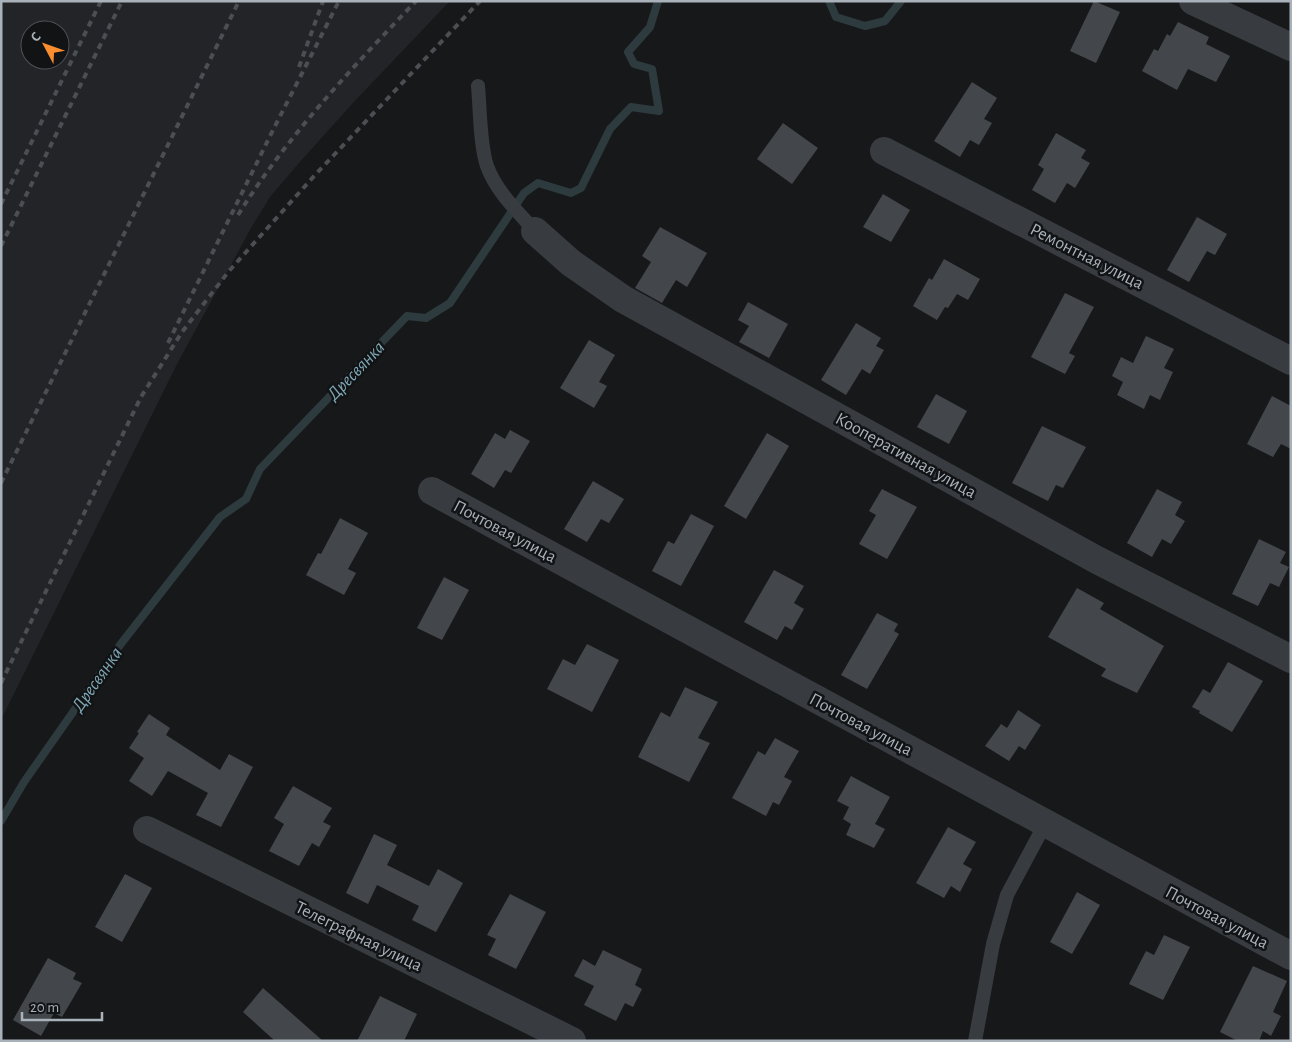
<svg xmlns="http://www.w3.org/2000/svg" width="1292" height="1042" viewBox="0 0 1292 1042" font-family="'Alegreya Sans',sans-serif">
  <rect width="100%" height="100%" fill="#17181a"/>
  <path fill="#232427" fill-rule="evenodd" d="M1 1H450L352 104 299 163 270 197 251 228 177 364 1 720ZM30 30H60V60H30Z"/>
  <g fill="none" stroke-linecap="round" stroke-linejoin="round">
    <g stroke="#2d3a3e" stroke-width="8">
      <polyline points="829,1 836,17 865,26 885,21 901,1"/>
      <polyline points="1,821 24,782 120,645 220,517 246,499 260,469 407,316 426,318 450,303 524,193 538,183 571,193 581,188 610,129 631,107 659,111 652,69 634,64 628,52 650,27 658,1"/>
    </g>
  </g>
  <g fill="#43464a">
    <polygon points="1094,1 1120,12 1096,63 1070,51"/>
    <polygon points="1178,22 1209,37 1206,44 1230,56 1216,82 1188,69 1177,90 1142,71 1154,49 1158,51 1167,34 1170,36"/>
    <polygon points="972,82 997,98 984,119 992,123 979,145 970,140 960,157 934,141"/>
    <polygon points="783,123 818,148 792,184 757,159"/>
    <polygon points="1056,133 1086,150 1081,158 1090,163 1075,188 1067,183 1055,203 1032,190 1044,169 1038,165"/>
    <polygon points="883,194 910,210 891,242 863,227"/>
    <polygon points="1197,217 1227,234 1215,255 1207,251 1189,282 1167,270"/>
    <polygon points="660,227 707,253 687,287 676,280 662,303 635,288 651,262 642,256"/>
    <polygon points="944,259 980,279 968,300 957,294 948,308 945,307 937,320 913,306 929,278 932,280"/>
    <polygon points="1065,293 1094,307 1069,353 1075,356 1065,374 1031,357"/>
    <polygon points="748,302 788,324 769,358 739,342 749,326 738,320"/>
    <polygon points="856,323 881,338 876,346 884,350 870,374 862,369 846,395 821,380"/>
    <polygon points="1146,336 1174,349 1164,368 1173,372 1160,400 1150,395 1144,409 1117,395 1123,382 1112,376 1121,357 1133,363"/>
    <polygon points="589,340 615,355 599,382 607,386 594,408 560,388"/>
    <polygon points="936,394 967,411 949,444 917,427"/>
    <polygon points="1272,396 1291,406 1291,449 1281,444 1273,457 1247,444"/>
    <polygon points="1042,426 1086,447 1063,488 1056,485 1048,501 1012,483"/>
    <polygon points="510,430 530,441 511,473 505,470 494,488 471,474 495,433 505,439"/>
    <polygon points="767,433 789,446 746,519 724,506"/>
    <polygon points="593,481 624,499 609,523 601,519 587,542 564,529"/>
    <polygon points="882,489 917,507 887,559 859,544 876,515 869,511"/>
    <polygon points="1157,489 1182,502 1175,515 1185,521 1171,544 1162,539 1152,557 1127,543"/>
    <polygon points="691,514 714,526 681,586 652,571 668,541 674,544"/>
    <polygon points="340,518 368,533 348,569 356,573 344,595 306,575 318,553 321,554"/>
    <polygon points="1259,539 1286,552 1280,563 1289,567 1279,587 1270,583 1258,606 1232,594"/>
    <polygon points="774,570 804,586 794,603 804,609 792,630 785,626 777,640 744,622"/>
    <polygon points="444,577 469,590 442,640 417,628"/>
    <polygon points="1077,588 1104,603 1100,609 1164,646 1137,693 1101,676 1106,669 1048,637"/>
    <polygon points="877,613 898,624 894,631 899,634 867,689 841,675"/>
    <polygon points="587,644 619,660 592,712 547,689 563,659 575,665"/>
    <polygon points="1228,662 1263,681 1232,732 1199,713 1200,711 1192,707 1203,689 1210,693"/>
    <polygon points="685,687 718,702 698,738 710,743 689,782 638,757 661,712 670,717"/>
    <polygon points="1018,710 1041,725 1025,750 1019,746 1009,761 985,746 1001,724 1007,728"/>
    <polygon points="149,714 170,728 166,735 220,770 229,754 253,767 221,827 196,815 208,793 168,771 152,796 129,781 144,758 129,748 139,733 137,732"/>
    <polygon points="775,738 799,751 784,777 792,781 779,805 773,802 766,816 732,798 758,751 765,755"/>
    <polygon points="851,776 890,797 875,824 885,829 874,848 846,835 851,824 843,819 849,807 837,801"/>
    <polygon points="293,786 332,808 323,822 331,826 319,847 312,843 299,866 269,851 284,824 274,818"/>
    <polygon points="948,827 976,842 963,864 972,869 960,892 951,886 944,898 916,883"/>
    <polygon points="374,834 397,845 387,865 429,886 438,869 463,883 436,932 412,920 419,906 377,885 368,904 346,893"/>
    <polygon points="125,874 152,888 122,942 95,927"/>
    <polygon points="1077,892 1100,905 1072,954 1050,942"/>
    <polygon points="510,894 546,912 516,969 488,955 496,939 487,935"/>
    <polygon points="1164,935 1190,947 1163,1000 1129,984 1146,951 1154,955"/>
    <polygon points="603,950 642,969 635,985 642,989 633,1007 625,1003 616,1021 584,1005 594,986 574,976 583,959 595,966"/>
    <polygon points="48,958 76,973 73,979 82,983 62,1017 54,1013 41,1036 13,1020"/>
    <polygon points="1253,966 1287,981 1273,1012 1281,1016 1271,1036 1263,1031 1259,1041 1238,1041 1220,1032"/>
    <polygon points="263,988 323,1041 275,1041 243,1012"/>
    <polygon points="380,996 417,1014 404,1041 357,1041"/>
  </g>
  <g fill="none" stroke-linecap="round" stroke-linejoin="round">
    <g stroke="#383b3f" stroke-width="14">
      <path d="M478 86C480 108 480 146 487 166 496 191 517 211 535 231"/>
      <polyline points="975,1041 993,944 1007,895 1045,824"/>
    </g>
    <g stroke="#383b3f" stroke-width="28">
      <polyline points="1193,1 1291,47"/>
      <polyline points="884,151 1291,361"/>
      <polyline points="535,231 571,263 623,299 1097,560 1291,659"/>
      <polyline points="432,491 1291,956"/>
      <polyline points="147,830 572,1041"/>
    </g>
    <g stroke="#4b4f54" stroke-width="4" stroke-dasharray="6 5" stroke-linecap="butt">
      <polyline points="299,67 323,1"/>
      <polyline points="1,204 101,1"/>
      <path d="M238 215C288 135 352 68 416 1"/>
      <polyline points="1,246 122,1"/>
      <polyline points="168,343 273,130 339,1"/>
      <polyline points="1,483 239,1"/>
      <polyline points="1,683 141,397 182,332 229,271 315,175 480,1"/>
    </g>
  </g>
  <g text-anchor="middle" stroke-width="5" stroke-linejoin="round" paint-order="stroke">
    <g font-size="18" fill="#a9b2ba" stroke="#121315">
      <text transform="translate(1087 256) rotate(27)" y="6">Ремонтная улица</text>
      <text transform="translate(906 455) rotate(29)" y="6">Кооперативная улица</text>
      <text transform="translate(505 531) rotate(28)" y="6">Почтовая улица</text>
      <text transform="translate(861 724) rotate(28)" y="6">Почтовая улица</text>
      <text transform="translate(1217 917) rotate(28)" y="6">Почтовая улица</text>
      <text transform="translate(359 936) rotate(26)" y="6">Телеграфная улица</text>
    </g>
    <g font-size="19" font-style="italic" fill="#7fa8b6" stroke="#121315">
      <text transform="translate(355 370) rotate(-46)" y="7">Дресвянка</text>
      <text transform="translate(96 679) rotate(-55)" y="7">Дресвянка</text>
    </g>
  </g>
  <rect width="1292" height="1042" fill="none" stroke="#a9b2ba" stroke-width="5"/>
  <g transform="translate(45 45) rotate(311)"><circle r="24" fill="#121315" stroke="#4e5357"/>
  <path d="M0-4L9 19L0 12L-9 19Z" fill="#f98d30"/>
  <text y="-8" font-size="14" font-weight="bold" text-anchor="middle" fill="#a9b2ba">С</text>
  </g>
  <path d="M22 1012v8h80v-8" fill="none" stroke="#a9b2ba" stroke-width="2.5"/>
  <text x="30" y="1012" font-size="15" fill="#a9b2ba" stroke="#121315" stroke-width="4" paint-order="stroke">20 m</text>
</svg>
